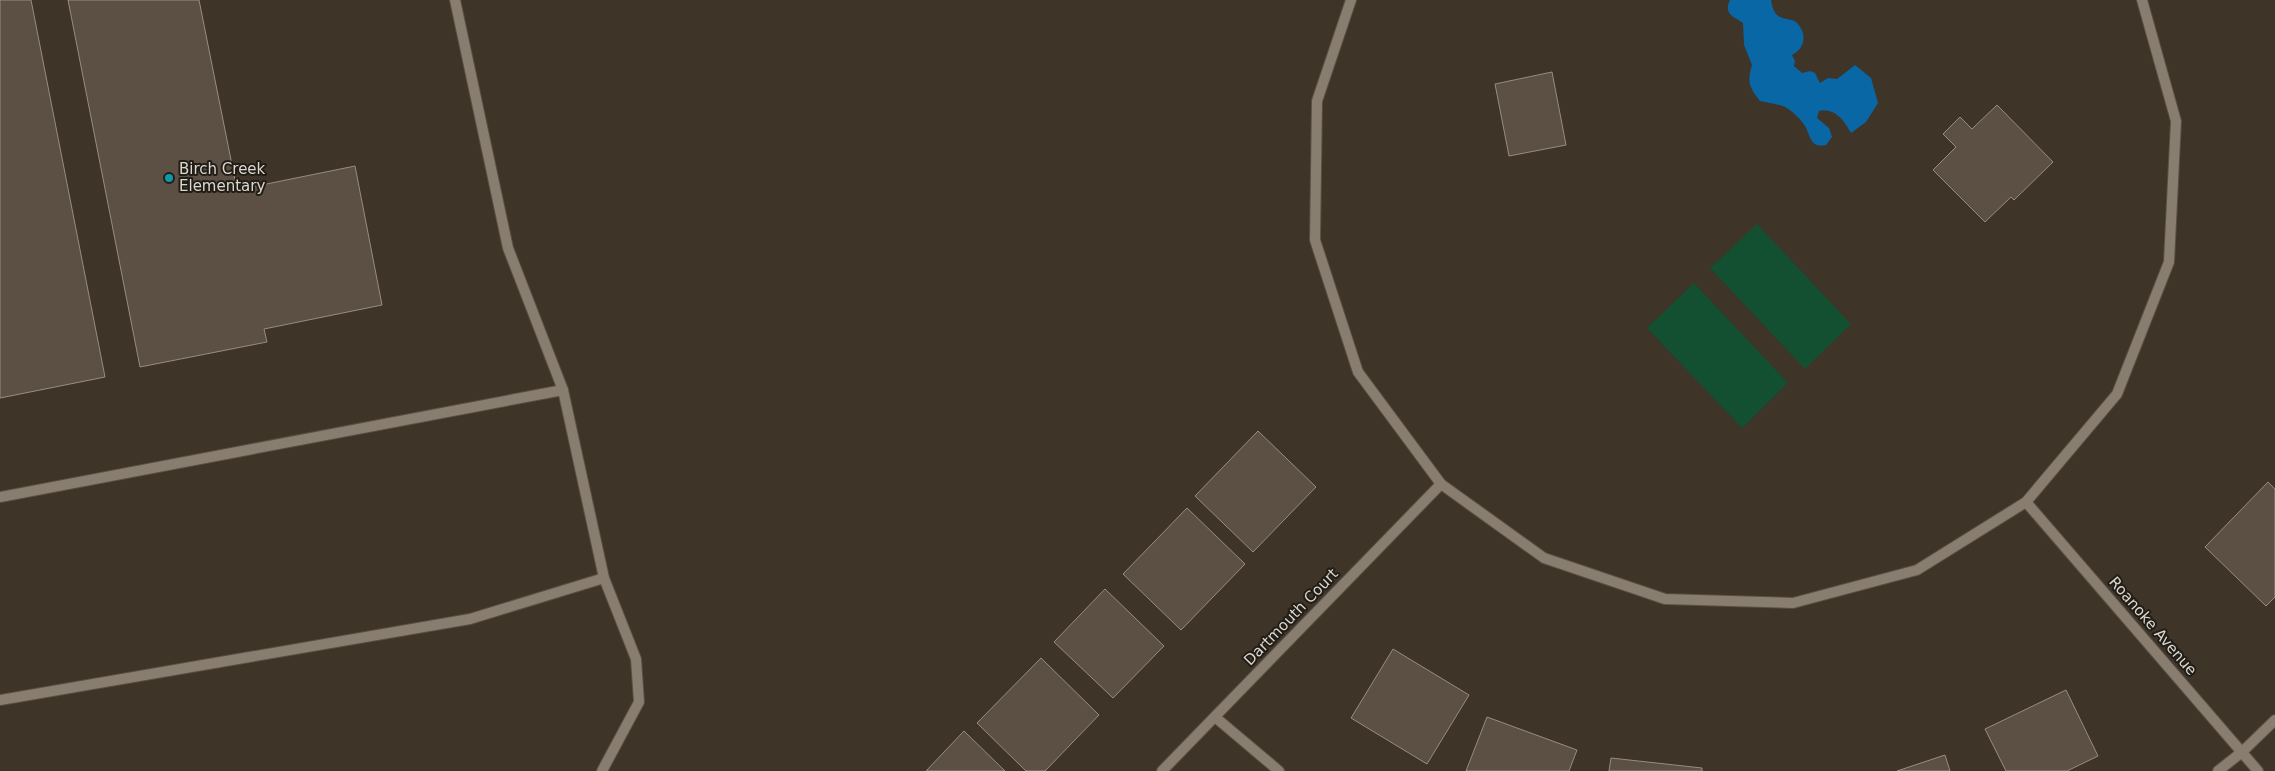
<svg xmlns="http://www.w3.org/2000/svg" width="2275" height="771" viewBox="0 0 2275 771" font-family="'DejaVu Sans',sans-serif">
  <rect width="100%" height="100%" fill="#3e3428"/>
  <g fill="#134f31">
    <polygon points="1757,224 1851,324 1805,369 1710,268"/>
    <polygon points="1694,283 1788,383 1742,428 1647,328"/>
  </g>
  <path fill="#0867a4" d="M1730 0H1771C1772 5 1773 11 1777 15 1783 20 1790 18 1796 22 1808 33 1805 49 1792 55L1795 61 1794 66 1802 73 1810 71 1815 73 1820 83 1828 78 1837 79 1855 65 1871 78 1878 103 1866 122 1851 133C1844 120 1835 108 1819 111L1817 118 1829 128 1832 137 1826 145C1811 148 1811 138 1806 128 1802 120 1794 113 1787 108 1780 104 1769 103 1760 101 1749 87 1747 82 1752 65L1744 45 1743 23C1735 17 1723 15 1730 0Z"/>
  <g fill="#5c4f44" stroke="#9a8c7f">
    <polygon points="0,0 31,0 105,377 0,398"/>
    <polygon points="68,0 199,0 237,190 355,166 382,305 264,329 267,342 140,367"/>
    <polygon points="1552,72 1566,145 1509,156 1495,84"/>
    <polygon points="1997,105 2053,162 2014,200 2011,197 1985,222 1933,170 1956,147 1943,134 1960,117 1972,129"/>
    <polygon points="1258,431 1316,487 1253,552 1195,496"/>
    <polygon points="2268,482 2275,489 2275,597 2266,606 2205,547"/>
    <polygon points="1187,508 1245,564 1181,630 1123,574"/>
    <polygon points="1105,589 1164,646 1113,698 1054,642"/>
    <polygon points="1393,649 1469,695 1427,764 1351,718"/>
    <polygon points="1041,658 1099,715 1045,771 1026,771 977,723"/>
    <polygon points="2066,690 2098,756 2067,771 2006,771 1985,729"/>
    <polygon points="1487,717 1577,750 1569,771 1466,771"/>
    <polygon points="964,731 1005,771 926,771"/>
    <polygon points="1945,755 1950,771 1897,771"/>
    <polygon points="1611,758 1702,768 1702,771 1609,771"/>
  </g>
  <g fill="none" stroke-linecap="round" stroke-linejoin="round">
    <defs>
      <g id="service">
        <polyline points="455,0 508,248 563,390 604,578 636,659 639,702 602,771"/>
        <polyline points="0,497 563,390"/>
        <polyline points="0,700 470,619 604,578"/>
      </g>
      <g id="minor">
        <polyline points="1351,0 1317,101 1315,240 1358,372 1441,484 1544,558 1665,599 1793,603 1917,570 2026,502 2117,394 2169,262 2176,121 2142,0"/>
        <polyline points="2026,502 2258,771"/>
        <polyline points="1215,717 1279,771"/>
        <polyline points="1162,771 1441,484"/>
        <polyline points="2218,771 2242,752 2275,720"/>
      </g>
    </defs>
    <use href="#service" stroke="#595045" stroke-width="12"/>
    <use href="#minor" stroke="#595045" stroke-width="12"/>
    <use href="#service" stroke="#897d6f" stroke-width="10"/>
    <use href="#minor" stroke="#897d6f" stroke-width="10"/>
  </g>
  <circle fill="#0f9aa8" stroke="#211d17" stroke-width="2" cx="169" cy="178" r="5"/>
  <g text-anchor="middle" stroke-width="4" stroke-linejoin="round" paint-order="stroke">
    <g font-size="15" fill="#ddd7cf" stroke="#211d17" text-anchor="start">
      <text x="179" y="174">Birch Creek<tspan x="179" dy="17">Elementary</tspan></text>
    </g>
    <g font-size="15" fill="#ddd7cf" stroke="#211d17">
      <text transform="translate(1291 617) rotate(-46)" y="5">Dartmouth Court</text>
      <text transform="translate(2153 626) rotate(49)" y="5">Roanoke Avenue</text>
    </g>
  </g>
</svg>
